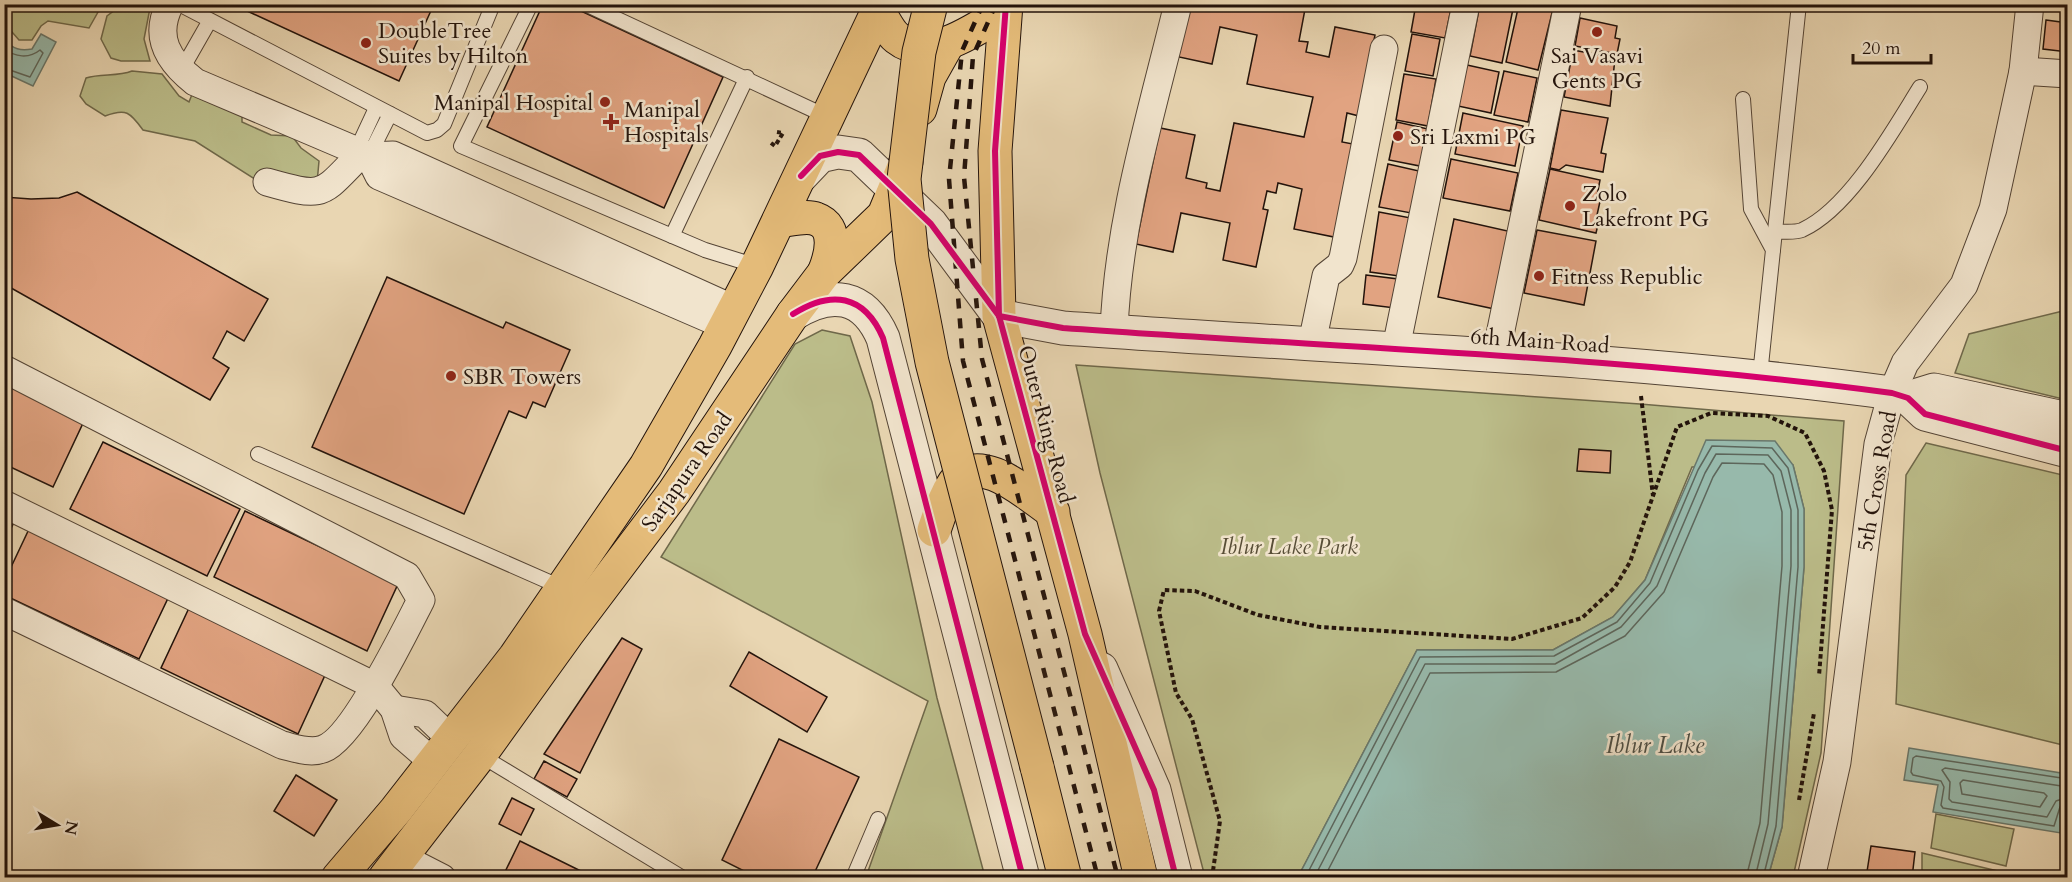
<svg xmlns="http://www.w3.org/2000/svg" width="2072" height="882" viewBox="0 0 2072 882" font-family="Cardo,serif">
  <rect width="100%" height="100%" fill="#e9d6b2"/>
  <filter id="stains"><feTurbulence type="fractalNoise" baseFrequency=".00333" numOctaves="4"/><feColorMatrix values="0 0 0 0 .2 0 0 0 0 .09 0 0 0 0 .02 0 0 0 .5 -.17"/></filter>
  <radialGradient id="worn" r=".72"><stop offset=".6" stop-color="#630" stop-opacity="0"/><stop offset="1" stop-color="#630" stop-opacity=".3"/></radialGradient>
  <g fill="#bbbc89" stroke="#6f684a" stroke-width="1.5">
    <polygon points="123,4 147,5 150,8 144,39 150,61 121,61 111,58 101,39 107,16"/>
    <polygon points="4,5 5,4 102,5 89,28 48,21 41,26 32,40 19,40 5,24"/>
    <path d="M132 71 162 74 179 96 189 102 193 92 242 109V122L271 135 292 136 301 148 319 161 317 183 273 171 253 178 195 141 143 130C130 112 126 108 105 116L86 104 80 96 86 78C101 73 117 77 132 71Z"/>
    <polygon points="2067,310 2067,400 1955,373 1969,334"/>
    <polygon points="822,330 850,336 872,402 937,698 985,877 866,877 928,701 661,557 795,344"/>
    <polygon points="1076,365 1640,404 1844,421 1821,753 1793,877 1768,877 1782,827 1804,567 1804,509 1793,465 1692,467 1645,580 1613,617 1553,650 1417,650 1298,877 1205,877 1100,473"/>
    <polygon points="1926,443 2067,476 2067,746 1896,704 1906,475"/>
    <polygon points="1936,814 2014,829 2006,866 1931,848"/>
    <polygon points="1922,853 2023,877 1922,877"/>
  </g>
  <g fill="#97b9ab" stroke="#69776b" stroke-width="1.5">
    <path d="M41 34 56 42 33 86 5 73V41C14 49 20 51 32 49Z"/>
    <polygon points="1706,440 1775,441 1793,465 1804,509 1804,567 1782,827 1768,877 1298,877 1417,650 1553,650 1613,617 1645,580"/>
    <polygon points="1909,748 2067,774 2061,833 1933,812 1938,785 1904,780"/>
  </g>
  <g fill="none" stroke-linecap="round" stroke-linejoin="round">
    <g stroke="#5d665b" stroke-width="1.5">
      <path d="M4 49C15 57 29 59 40 50L43 53 30 77 4 68"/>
      <polyline points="2068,779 1916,756 1913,758 1911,772 1913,775 1941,781 1944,787 1941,805 1943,808 2054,826 2060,807 2068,804"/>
      <polygon points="1963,780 2044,793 2047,796 2040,807 1962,794 1960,783"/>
      <polyline points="2068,787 1945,768 1942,770 1950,782 1949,799 1952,802 2047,817 2056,801 2068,797"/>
      <polyline points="1305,878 1420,657 1554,656 1617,622 1650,583 1698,470 1712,446 1772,448 1788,468 1798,510 1798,567 1776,826 1763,878"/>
      <polyline points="1314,878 1425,664 1555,664 1621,627 1657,586 1705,473 1716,454 1768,455 1781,471 1791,510 1791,566 1768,824 1755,878"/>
      <polyline points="1324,878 1430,673 1556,672 1625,636 1664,592 1713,477 1722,463 1764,464 1773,475 1782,512 1782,566 1760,823 1746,878"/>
    </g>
  </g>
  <g fill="#e1a381" stroke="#23130b" stroke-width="1.5">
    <polygon points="232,4 434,4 399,81"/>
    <polygon points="543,4 566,4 723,77 664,208 487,127"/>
    <polygon points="1182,4 1306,4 1299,41 1308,42 1306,52 1329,57 1335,27 1375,35 1359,116 1347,113 1342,142 1353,144 1334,237 1294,229 1302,189 1278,183 1276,193 1267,191 1263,209 1268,210 1256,267 1223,260 1230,223 1181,213 1173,252 1136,244 1160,128 1195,135 1186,178 1207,183 1206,188 1220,191 1234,123 1304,137 1313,97 1247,84 1257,35 1220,27 1212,64 1179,57"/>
    <polygon points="1416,4 1452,4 1445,38 1411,32"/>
    <polygon points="1480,4 1514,4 1502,63 1470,56"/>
    <polygon points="1519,4 1554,5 1538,70 1506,62"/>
    <polygon points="1580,18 1617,26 1615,38 1620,39 1617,54 1575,46"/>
    <polygon points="2046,20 2068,23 2068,52 2043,49"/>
    <polygon points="1412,34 1440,39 1433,76 1405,71"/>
    <polygon points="1573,50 1615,58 1610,106 1564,97"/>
    <polygon points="1467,65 1499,72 1491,113 1458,106"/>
    <polygon points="1504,71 1537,78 1528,122 1494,115"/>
    <polygon points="1404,74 1436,79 1428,126 1396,120"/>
    <polygon points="1561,110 1608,118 1601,153 1606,154 1603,172 1566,165 1559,170 1550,168"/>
    <polygon points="1463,113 1523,126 1515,166 1455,154"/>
    <polygon points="1397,122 1428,129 1420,166 1389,160"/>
    <polygon points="1451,159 1518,173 1510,211 1443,198"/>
    <polygon points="1388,164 1419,171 1411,213 1379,207"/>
    <polygon points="1550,169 1600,180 1597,196 1601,197 1597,215 1600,216 1596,233 1539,220"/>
    <polygon points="77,192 268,299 244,341 227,331 213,358 229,368 210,400 4,284 4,197 31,199 59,198"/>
    <polygon points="1379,212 1411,218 1399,276 1370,272"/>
    <polygon points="1454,219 1521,234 1504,311 1438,297"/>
    <polygon points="1537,230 1596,241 1584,305 1524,293"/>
    <polygon points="1366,275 1398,279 1395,308 1363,304"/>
    <polygon points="387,277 503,328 506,322 570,350 545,407 533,402 526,418 509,411 464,514 312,447"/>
    <polygon points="4,383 84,421 53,487 4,464"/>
    <polygon points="103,442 240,509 207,576 70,509"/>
    <polygon points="1579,449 1611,451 1610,473 1577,471"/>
    <polygon points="245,511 398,584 367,651 214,577"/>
    <polygon points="4,512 16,518 4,543"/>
    <polygon points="30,527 170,594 139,659 4,595 4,582"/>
    <polygon points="189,608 326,673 298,734 161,668"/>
    <polygon points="622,638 642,649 580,773 544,754"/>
    <polygon points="749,652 827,697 807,732 730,686"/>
    <polygon points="779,739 859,777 812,878 758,878 722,860"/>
    <polygon points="544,761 577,779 567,797 534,779"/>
    <polygon points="296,775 337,800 314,836 274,811"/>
    <polygon points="512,798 534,809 521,835 499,824"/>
    <polygon points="520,841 595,878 502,878"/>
    <polygon points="1871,846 1915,852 1912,878 1866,878"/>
  </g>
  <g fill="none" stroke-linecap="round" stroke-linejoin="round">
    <defs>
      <g id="service">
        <polyline points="179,4 427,133 437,130 444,124 493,4"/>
        <polyline points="531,4 461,146 705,250 757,266"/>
        <polyline points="585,4 828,117"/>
        <polyline points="181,71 209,22"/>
        <polyline points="1743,99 1751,209 1773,250 1760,375"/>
        <polyline points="356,151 376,108"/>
        <polyline points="369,156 390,114"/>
        <path d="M1775 232C1783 231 1795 233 1802 230 1850 208 1893 130 1920 87"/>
        <polyline points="672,236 747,77"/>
        <polyline points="1773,250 1799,4"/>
        <polyline points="258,454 563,588"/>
        <polyline points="480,755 683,878"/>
        <polyline points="853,878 878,819"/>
      </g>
      <g id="minor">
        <path d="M170 4C153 37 168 61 195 82L369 156 393 155 734 309"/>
        <polyline points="2023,71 2068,74"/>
        <polyline points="369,156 379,176 726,326"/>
        <path d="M267 182C327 199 320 195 362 153"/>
        <path d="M1114 331C1118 220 1152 112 1178 4"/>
        <polyline points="1312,343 1326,276 1340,265 1343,258 1384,49"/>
        <polyline points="1396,348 1466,4"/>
        <polyline points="1496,354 1568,4"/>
        <path d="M4 369 407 576 421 600C405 631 353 739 323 749 310 754 295 748 282 745L4 611"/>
        <polyline points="4,504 375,686 394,709 403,736 433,762"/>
        <polyline points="394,709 425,714 451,739"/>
        <polyline points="401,857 442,878"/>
        <polyline points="1811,878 1837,762 1878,444 1892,393 1905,363 1964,285 1993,209 2023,71 2030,4"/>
      </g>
      <g id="tertiary">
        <path d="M801 176 820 156 838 152 859 155 931 224 999 316 1063 328C1340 348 1617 356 1892 393L1908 398 1925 414 2068 451"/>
        <path d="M793 314C831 290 864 294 883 338L1023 878"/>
        <polyline points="1908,398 1934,390 2068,419"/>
        <polyline points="1101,669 1154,790 1176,878"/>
      </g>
      <g id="primary">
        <path d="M878 11C884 19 889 32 897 38 930 64 975 29 1004 12"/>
        <polyline points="920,109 929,77 947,45"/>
        <path d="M779 221C789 220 806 215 816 219 839 227 831 256 824 273"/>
        <polyline points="338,878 396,810 515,657 646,466 715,346 757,266 881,4"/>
        <polyline points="385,878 480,755 567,634 674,492 793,314 824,273 884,215 906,162"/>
      </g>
      <g id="trunk">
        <polyline points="1006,4 995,151 999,316 1085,634 1141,878"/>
        <path d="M934 530C940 514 944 497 954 483 979 448 1030 497 1053 512"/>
        <polyline points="1037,767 1065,878"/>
      </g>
    </defs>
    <use href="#service" stroke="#544435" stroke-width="16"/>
    <use href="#minor" stroke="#544435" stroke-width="29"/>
    <use href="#tertiary" stroke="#544435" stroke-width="35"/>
    <use href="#primary" stroke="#23130b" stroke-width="35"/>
    <use href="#trunk" stroke="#23130b" stroke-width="35"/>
    <g stroke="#23130b" stroke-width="4" stroke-dasharray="4.5 3" stroke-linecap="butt">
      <polyline points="771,143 775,146 783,133 777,132"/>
      <polyline points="1641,396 1653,496"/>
      <polyline points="1799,800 1814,713"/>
      <polyline points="1212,878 1220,821 1192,719 1176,693 1159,611 1164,590 1195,591 1258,615 1320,627 1512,639 1582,618 1615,587 1630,562 1677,427 1711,413 1768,416 1805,433 1824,471 1832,510 1819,676"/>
    </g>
    <use href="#service" stroke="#f1e4cd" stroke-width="14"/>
    <use href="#minor" stroke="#f1e4cd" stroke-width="27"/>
    <use href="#tertiary" stroke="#f1e4cd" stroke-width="33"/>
    <use href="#primary" stroke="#e4bb79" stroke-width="33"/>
    <use href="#trunk" stroke="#e4bb79" stroke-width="33"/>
    <g stroke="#23130b" stroke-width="4.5" stroke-dasharray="10 10" stroke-linecap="butt">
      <polyline points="983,4 962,51 949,179 963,361 1098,878"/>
      <polyline points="996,4 973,56 964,177 982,359 1118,878"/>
    </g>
    <defs>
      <polyline id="trunk-bridge" points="931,4 919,52 904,179 912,259 932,362 1037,767"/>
    </defs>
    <use href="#trunk-bridge" stroke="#23130b" stroke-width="35" stroke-linecap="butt"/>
    <use href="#trunk-bridge" stroke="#e4bb79" stroke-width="33"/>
    <defs>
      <g id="cycleway">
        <polyline points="1006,4 995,151 999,316 1085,634 1154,790 1176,878"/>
        <polyline points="801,176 820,156 838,152 859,155 931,224 999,316"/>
        <path d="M793 314C831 290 864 294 883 338L1023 878"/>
        <path d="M999 316 1063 328C1340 348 1617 356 1892 393L1908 398 1925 414 2068 451"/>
      </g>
    </defs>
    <use href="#cycleway" stroke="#f1e4cd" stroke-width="10"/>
    <use href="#cycleway" stroke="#d6006c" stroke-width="6"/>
  </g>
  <g fill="#8f2418" stroke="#f1e4cd" stroke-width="2">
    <circle cx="1597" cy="32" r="6"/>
    <circle cx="366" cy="43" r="6"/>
    <circle cx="605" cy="102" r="6"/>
    <path d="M608 113h6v6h6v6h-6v6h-6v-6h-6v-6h6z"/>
    <circle cx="1398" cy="136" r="6"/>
    <circle cx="1570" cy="206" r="6"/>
    <circle cx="1539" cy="276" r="6"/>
    <circle cx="451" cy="376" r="6"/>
  </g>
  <g text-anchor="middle" stroke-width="5" stroke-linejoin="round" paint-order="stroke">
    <g font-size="22" fill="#23130b" stroke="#f1e4cd" text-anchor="start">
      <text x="378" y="38">DoubleTree<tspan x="378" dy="25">Suites by Hilton</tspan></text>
      <text x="1597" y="63" text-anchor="middle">Sai Vasavi<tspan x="1597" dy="25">Gents PG</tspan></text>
      <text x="593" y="110" text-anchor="end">Manipal Hospital</text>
      <text x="624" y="117">Manipal<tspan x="624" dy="25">Hospitals</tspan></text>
      <text x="1410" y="144">Sri Laxmi PG</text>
      <text x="1582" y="201">Zolo<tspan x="1582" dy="25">Lakefront PG</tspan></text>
      <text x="1551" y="284">Fitness Republic</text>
      <text x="463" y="384">SBR Towers</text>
    </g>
    <g font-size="22" fill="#23130b" stroke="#f1e4cd">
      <text transform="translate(1540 340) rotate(4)" y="8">6th Main Road</text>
      <text transform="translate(1047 424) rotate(75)" y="8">Outer Ring Road</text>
      <text transform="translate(686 471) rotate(-55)" y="8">Sarjapura Road</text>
      <text transform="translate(1876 481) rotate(-80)" y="8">5th Cross Road</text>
    </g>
    <g font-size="22" font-style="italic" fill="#584e37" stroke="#f1e4cd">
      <text x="1289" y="554">Iblur Lake Park</text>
    </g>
    <g font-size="24" font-style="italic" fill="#4c4d43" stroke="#f1e4cd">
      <text x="1655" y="753">Iblur Lake</text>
    </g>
  </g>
  <rect width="2072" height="882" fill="none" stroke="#e9d6b2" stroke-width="24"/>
  <rect x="6" y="6" width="2060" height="870" fill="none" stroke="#23130b" stroke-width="3"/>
  <rect x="12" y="12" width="2048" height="858" fill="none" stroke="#23130b" stroke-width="1.5"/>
  <g transform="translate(57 825) rotate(101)" stroke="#f1e4cd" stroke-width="4.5" paint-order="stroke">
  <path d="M0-4.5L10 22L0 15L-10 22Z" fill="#23130b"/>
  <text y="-9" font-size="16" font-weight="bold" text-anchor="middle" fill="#23130b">N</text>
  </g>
  <path d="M1853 54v9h78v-9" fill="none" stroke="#23130b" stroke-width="3"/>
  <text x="1862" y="54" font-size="18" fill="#23130b" stroke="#f1e4cd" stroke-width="4.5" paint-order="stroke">20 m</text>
  <rect width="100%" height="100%" filter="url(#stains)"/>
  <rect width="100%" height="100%" fill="url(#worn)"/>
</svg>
